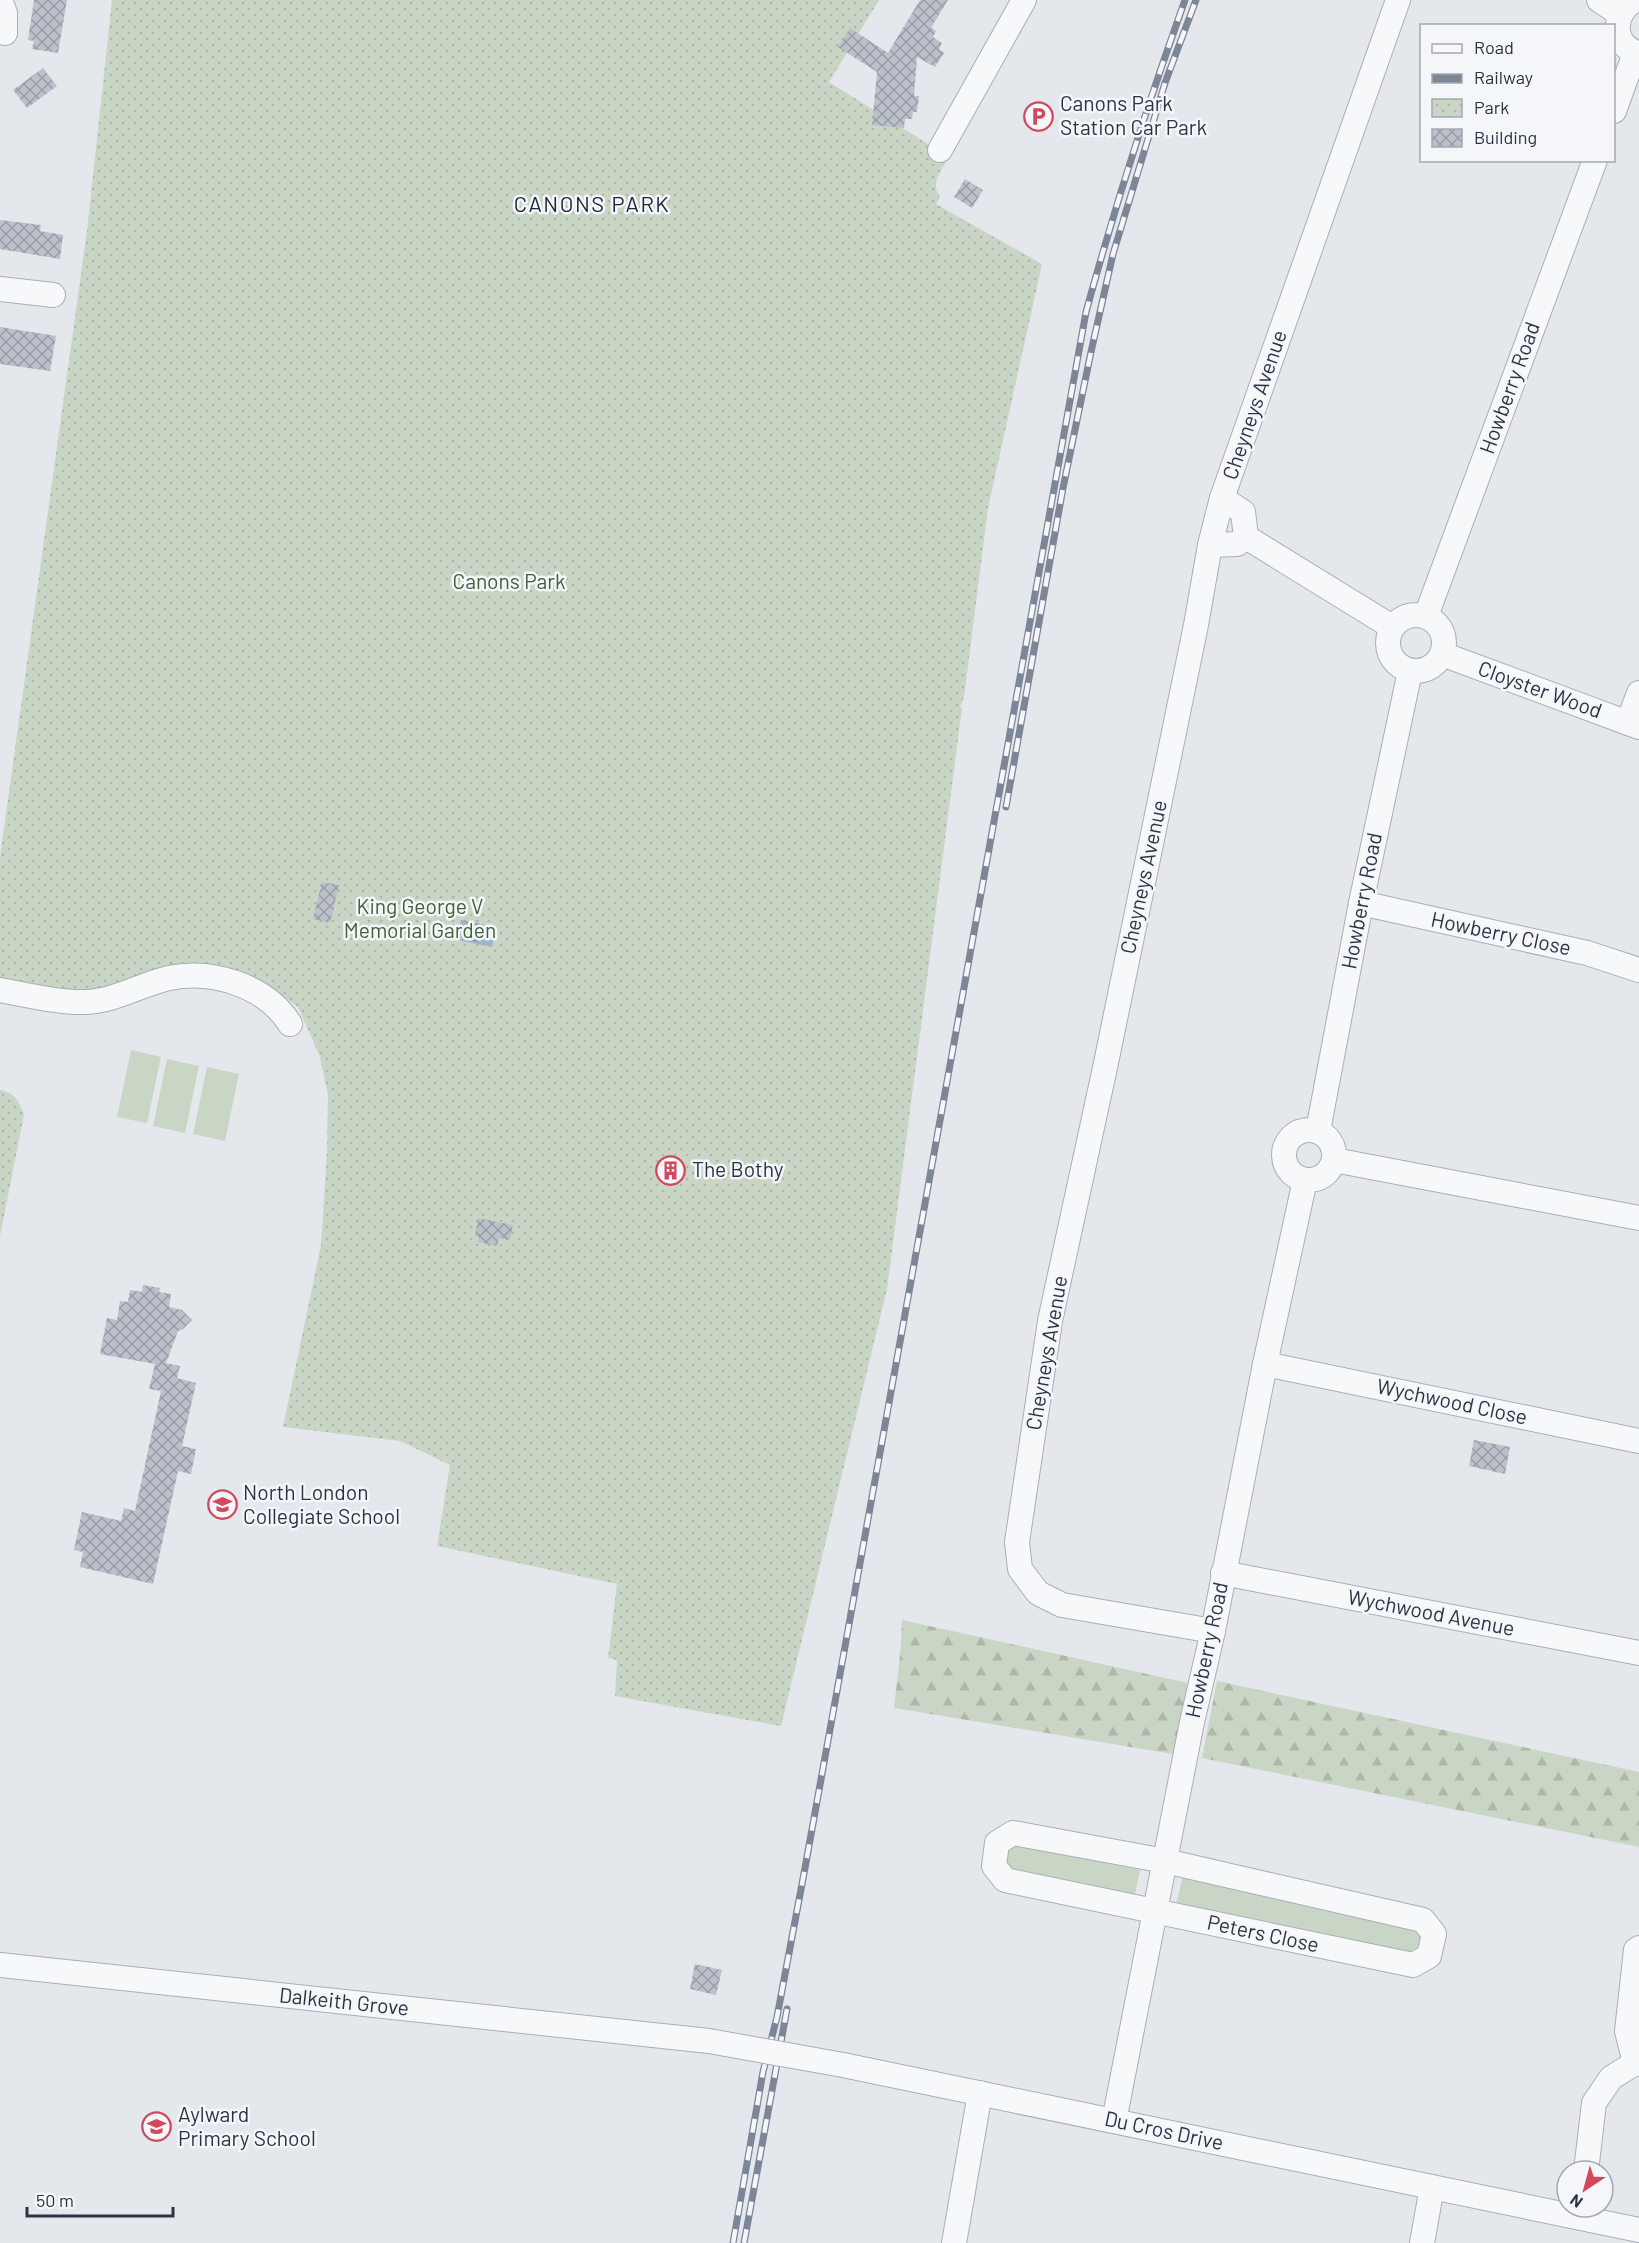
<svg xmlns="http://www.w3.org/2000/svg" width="1639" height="2243" viewBox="0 0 1639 2243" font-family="Barlow,sans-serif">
  <defs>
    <pattern id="forest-firs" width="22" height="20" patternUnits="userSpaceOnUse" patternTransform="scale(1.5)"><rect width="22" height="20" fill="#c9d6c5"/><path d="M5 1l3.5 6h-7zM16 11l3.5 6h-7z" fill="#adb8ab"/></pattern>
    <pattern id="park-dots" width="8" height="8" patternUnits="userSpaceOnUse" patternTransform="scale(1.5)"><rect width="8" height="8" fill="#c9d6c5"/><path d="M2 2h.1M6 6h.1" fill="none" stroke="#adb8ab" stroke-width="1.8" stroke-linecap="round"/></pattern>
    <pattern id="water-waves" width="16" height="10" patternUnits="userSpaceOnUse" patternTransform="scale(1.5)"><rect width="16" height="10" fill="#9fb4cc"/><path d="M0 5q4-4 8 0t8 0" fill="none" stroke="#8293a7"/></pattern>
    <pattern id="building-cross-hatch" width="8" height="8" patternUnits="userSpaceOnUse" patternTransform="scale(1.5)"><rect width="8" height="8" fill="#bbc0ca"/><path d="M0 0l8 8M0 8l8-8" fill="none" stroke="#989da6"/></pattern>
  </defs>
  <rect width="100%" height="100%" fill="#e4e7ec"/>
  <g fill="#c9d6c5">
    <polygon points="131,1050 161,1057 147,1123 117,1117"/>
    <polygon points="167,1059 199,1066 185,1133 153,1126"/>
    <polygon points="207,1067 239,1074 225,1141 193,1134"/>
    <polygon points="1008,1842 1140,1870 1134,1899 1004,1872"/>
    <polygon points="1183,1876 1425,1930 1416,1958 1175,1908"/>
  </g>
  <g fill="url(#forest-firs)">
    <polygon points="902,1620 1188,1683 1173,1754 894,1708 901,1646"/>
    <polygon points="1217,1681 1639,1772 1639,1847 1202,1758"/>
  </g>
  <g fill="url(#park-dots)">
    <path d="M112 0H879L829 82 928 144 950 155C943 168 929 183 940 197L936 204 1042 264 988 508 964 697 960 707 962 708 887 1289 781 1726 615 1696 617 1660 608 1658 617 1584 437 1546 450 1465 400 1441 283 1427 321 1245 327 1152 328 1095 320 1057 298 1007 273 989 260 987 246 980 101 993 0 984V857L87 231Z"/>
    <path d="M0 1090C15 1093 19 1101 24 1115L0 1236Z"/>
  </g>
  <polygon fill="url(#water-waves)" points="461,920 496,927 492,947 457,940"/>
  <g fill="url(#building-cross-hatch)">
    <polygon points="34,0 67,0 58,53 32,49 34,41 28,40"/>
    <polygon points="920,0 948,0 931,28 936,31 933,37 942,43 939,49 944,53 935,67 917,57 914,96 919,96 917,112 913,112 912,119 905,119 904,128 872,125 877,72 838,47 850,28 888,53"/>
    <polygon points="43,68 57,86 27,108 13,90"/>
    <polygon points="965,179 983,190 972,208 954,197"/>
    <polygon points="0,220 41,225 40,231 63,235 60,259 0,249"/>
    <polygon points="0,327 56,336 50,371 0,364"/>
    <polygon points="322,882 339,885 330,923 313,919"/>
    <polygon points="478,1218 513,1225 510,1240 499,1238 497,1246 478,1242 479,1237 475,1236"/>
    <polygon points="143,1285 160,1288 159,1292 171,1294 169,1307 182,1310 192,1320 183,1329 178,1331 166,1363 180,1366 177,1378 196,1383 182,1446 196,1449 191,1474 178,1471 153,1584 80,1567 83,1552 74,1550 82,1512 121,1521 124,1508 135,1511 161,1391 149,1389 155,1364 100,1354 107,1318 117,1320 120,1301 128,1302 130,1290 142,1292"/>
    <polygon points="1474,1440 1510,1447 1505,1474 1469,1466"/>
    <polygon points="695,1964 722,1970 716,1995 690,1989"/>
  </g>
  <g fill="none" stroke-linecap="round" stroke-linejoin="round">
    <defs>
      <g id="minor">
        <polyline points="0,0 5,13 5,33"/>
        <polyline points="1599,0 1620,14"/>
        <path d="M1634 0C1612 16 1611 44 1639 54"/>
        <polyline points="1614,111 1635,53"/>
        <polyline points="940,150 1024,0"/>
        <polyline points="0,289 53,295"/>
        <polyline points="1246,537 1392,627"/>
        <polyline points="1210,545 1237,544 1246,537 1243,512 1222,498"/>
        <circle cx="1416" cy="643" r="28"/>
        <polyline points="1426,616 1595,160"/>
        <polyline points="1442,654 1639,727"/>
        <polyline points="1628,723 1639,693"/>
        <polyline points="1361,903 1587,953 1639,970"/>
        <path d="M0 990C27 995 59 1003 86 1002 115 1001 142 984 169 978 213 969 266 986 290 1024"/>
        <circle cx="1309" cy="1155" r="25"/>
        <polyline points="1318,1131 1361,903 1410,671"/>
        <polyline points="1334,1160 1639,1218"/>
        <polyline points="1265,1364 1639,1441"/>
        <polyline points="1223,1573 1639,1653"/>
        <polyline points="1213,1631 1062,1605 1038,1593 1020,1569 1017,1542 1050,1321 1106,1063 1196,625 1210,545 1222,498 1398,0"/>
        <polygon points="1013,1833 1165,1861 1423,1920 1434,1934 1429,1956 1413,1965 1005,1880 994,1866 997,1843"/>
        <polyline points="0,1965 709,2041"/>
        <polyline points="1635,2063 1627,2031 1636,1950 1639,1948"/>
        <polyline points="843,2065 1639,2230"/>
        <polyline points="1114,2121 1192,1722 1213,1631 1265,1364 1305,1180"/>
        <polyline points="1586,2171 1594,2103 1611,2078 1635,2063 1639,2064"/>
        <polyline points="954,2243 980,2093"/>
        <polyline points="1422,2243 1432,2187"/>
      </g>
    </defs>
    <use href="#minor" stroke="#a9aeb7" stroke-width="26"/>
    <use href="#minor" stroke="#f7f8fa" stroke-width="24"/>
    <defs>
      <g id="rail">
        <polyline points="1006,807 1063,488 1091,352 1113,254 1165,83 1196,0"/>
        <path d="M733 2243 763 2072 777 2017 805 1868 1086 312C1115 206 1148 103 1185 0"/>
        <polyline points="744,2243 787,2009"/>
      </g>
    </defs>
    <use href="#rail" stroke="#7d8696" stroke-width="7"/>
    <use href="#rail" stroke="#f4f6f9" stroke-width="4.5" stroke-dasharray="14" stroke-linecap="butt"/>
    <defs>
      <polyline id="minor-bridge" points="709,2041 843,2065"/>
    </defs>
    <use href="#minor-bridge" stroke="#a9aeb7" stroke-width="26" stroke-linecap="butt"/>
    <use href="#minor-bridge" stroke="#f7f8fa" stroke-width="24"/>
  </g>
  <defs>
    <symbol id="parking-ring" viewBox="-11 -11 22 22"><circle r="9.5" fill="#f4f6f9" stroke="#d1495b" stroke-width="1.5"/><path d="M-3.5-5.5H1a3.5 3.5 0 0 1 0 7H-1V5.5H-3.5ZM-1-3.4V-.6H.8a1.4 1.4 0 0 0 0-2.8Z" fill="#d1495b"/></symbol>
    <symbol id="building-ring" viewBox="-11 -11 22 22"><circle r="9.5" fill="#f4f6f9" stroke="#d1495b" stroke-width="1.5"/><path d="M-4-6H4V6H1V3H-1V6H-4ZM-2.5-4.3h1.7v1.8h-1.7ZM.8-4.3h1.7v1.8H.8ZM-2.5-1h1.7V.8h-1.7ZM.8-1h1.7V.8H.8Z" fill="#d1495b"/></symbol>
    <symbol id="school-ring" viewBox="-11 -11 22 22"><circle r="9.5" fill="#f4f6f9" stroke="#d1495b" stroke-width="1.5"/><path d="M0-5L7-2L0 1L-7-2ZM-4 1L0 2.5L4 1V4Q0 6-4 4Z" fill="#d1495b"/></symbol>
  </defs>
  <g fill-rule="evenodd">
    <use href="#parking-ring" x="1022" y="100" width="33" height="33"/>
    <use href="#building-ring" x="654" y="1154" width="33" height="33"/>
    <use href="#school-ring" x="206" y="1488" width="33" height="33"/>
    <use href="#school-ring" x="140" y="2110" width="33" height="33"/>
  </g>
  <g text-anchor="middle" stroke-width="5" stroke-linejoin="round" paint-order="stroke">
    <g font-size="21" fill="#2b3445" stroke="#f4f6f9" text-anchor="start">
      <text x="1060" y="111">Canons Park<tspan x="1060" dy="24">Station Car Park</tspan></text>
      <text x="692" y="1177">The Bothy</text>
      <text x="243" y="1500">North London<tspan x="243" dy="24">Collegiate School</tspan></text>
      <text x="178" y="2122">Aylward<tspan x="178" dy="24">Primary School</tspan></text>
    </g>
    <g font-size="21" fill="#2b3445" stroke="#f4f6f9">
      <text transform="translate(1510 388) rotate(-70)" y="7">Howberry Road</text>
      <text transform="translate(1255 405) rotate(-71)" y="7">Cheyneys Avenue</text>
      <text transform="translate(1540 690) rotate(20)" y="7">Cloyster Wood</text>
      <text transform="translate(1144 877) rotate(-78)" y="7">Cheyneys Avenue</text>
      <text transform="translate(1362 901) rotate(-79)" y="7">Howberry Road</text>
      <text transform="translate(1501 934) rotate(12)" y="7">Howberry Close</text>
      <text transform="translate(1047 1353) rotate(-80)" y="7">Cheyneys Avenue</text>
      <text transform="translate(1452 1402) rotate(12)" y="7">Wychwood Close</text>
      <text transform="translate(1431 1613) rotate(11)" y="7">Wychwood Avenue</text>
      <text transform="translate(1207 1650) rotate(-78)" y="7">Howberry Road</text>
      <text transform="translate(1263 1934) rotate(12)" y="7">Peters Close</text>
      <text transform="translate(344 2002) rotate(6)" y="7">Dalkeith Grove</text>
      <text transform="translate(1164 2131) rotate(12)" y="7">Du Cros Drive</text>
    </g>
    <g font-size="21" fill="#3f6138" stroke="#f4f6f9">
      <text x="509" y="589">Canons Park</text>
      <text x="420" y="914">King George V<tspan x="420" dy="24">Memorial Garden</tspan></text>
    </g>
    <g font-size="22" letter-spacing="1.5" fill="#1d2536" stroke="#f4f6f9">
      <text x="592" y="212">CANONS PARK</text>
    </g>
  </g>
  <rect x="1420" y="24" width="195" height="138" fill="#f4f6f9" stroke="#a4a8b1" stroke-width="1.5"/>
  <rect x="1432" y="44" width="30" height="9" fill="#f7f8fa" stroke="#a4a8b1" stroke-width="1.5"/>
  <text x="1474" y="54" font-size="18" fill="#2b3445">Road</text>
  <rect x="1432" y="74" width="30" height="9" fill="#7d8696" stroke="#a4a8b1" stroke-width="1.5"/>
  <text x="1474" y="84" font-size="18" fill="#2b3445">Railway</text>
  <rect x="1432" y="99" width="30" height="18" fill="url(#park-dots)" stroke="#a4a8b1" stroke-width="1.5"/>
  <text x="1474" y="114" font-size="18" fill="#2b3445">Park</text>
  <rect x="1432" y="129" width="30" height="18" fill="url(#building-cross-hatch)" stroke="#a4a8b1" stroke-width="1.5"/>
  <text x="1474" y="144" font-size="18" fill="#2b3445">Building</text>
  <g transform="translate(1585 2189) rotate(216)"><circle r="28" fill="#f4f6f9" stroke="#a4a8b1" stroke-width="1.5"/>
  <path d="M0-4.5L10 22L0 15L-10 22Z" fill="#d1495b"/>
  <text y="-9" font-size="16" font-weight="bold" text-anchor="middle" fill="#2b3445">N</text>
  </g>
  <path d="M27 2207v9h146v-9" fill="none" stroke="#2b3445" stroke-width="3"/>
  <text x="36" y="2207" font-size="18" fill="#2b3445" stroke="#f4f6f9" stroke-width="4.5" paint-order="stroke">50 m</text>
</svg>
